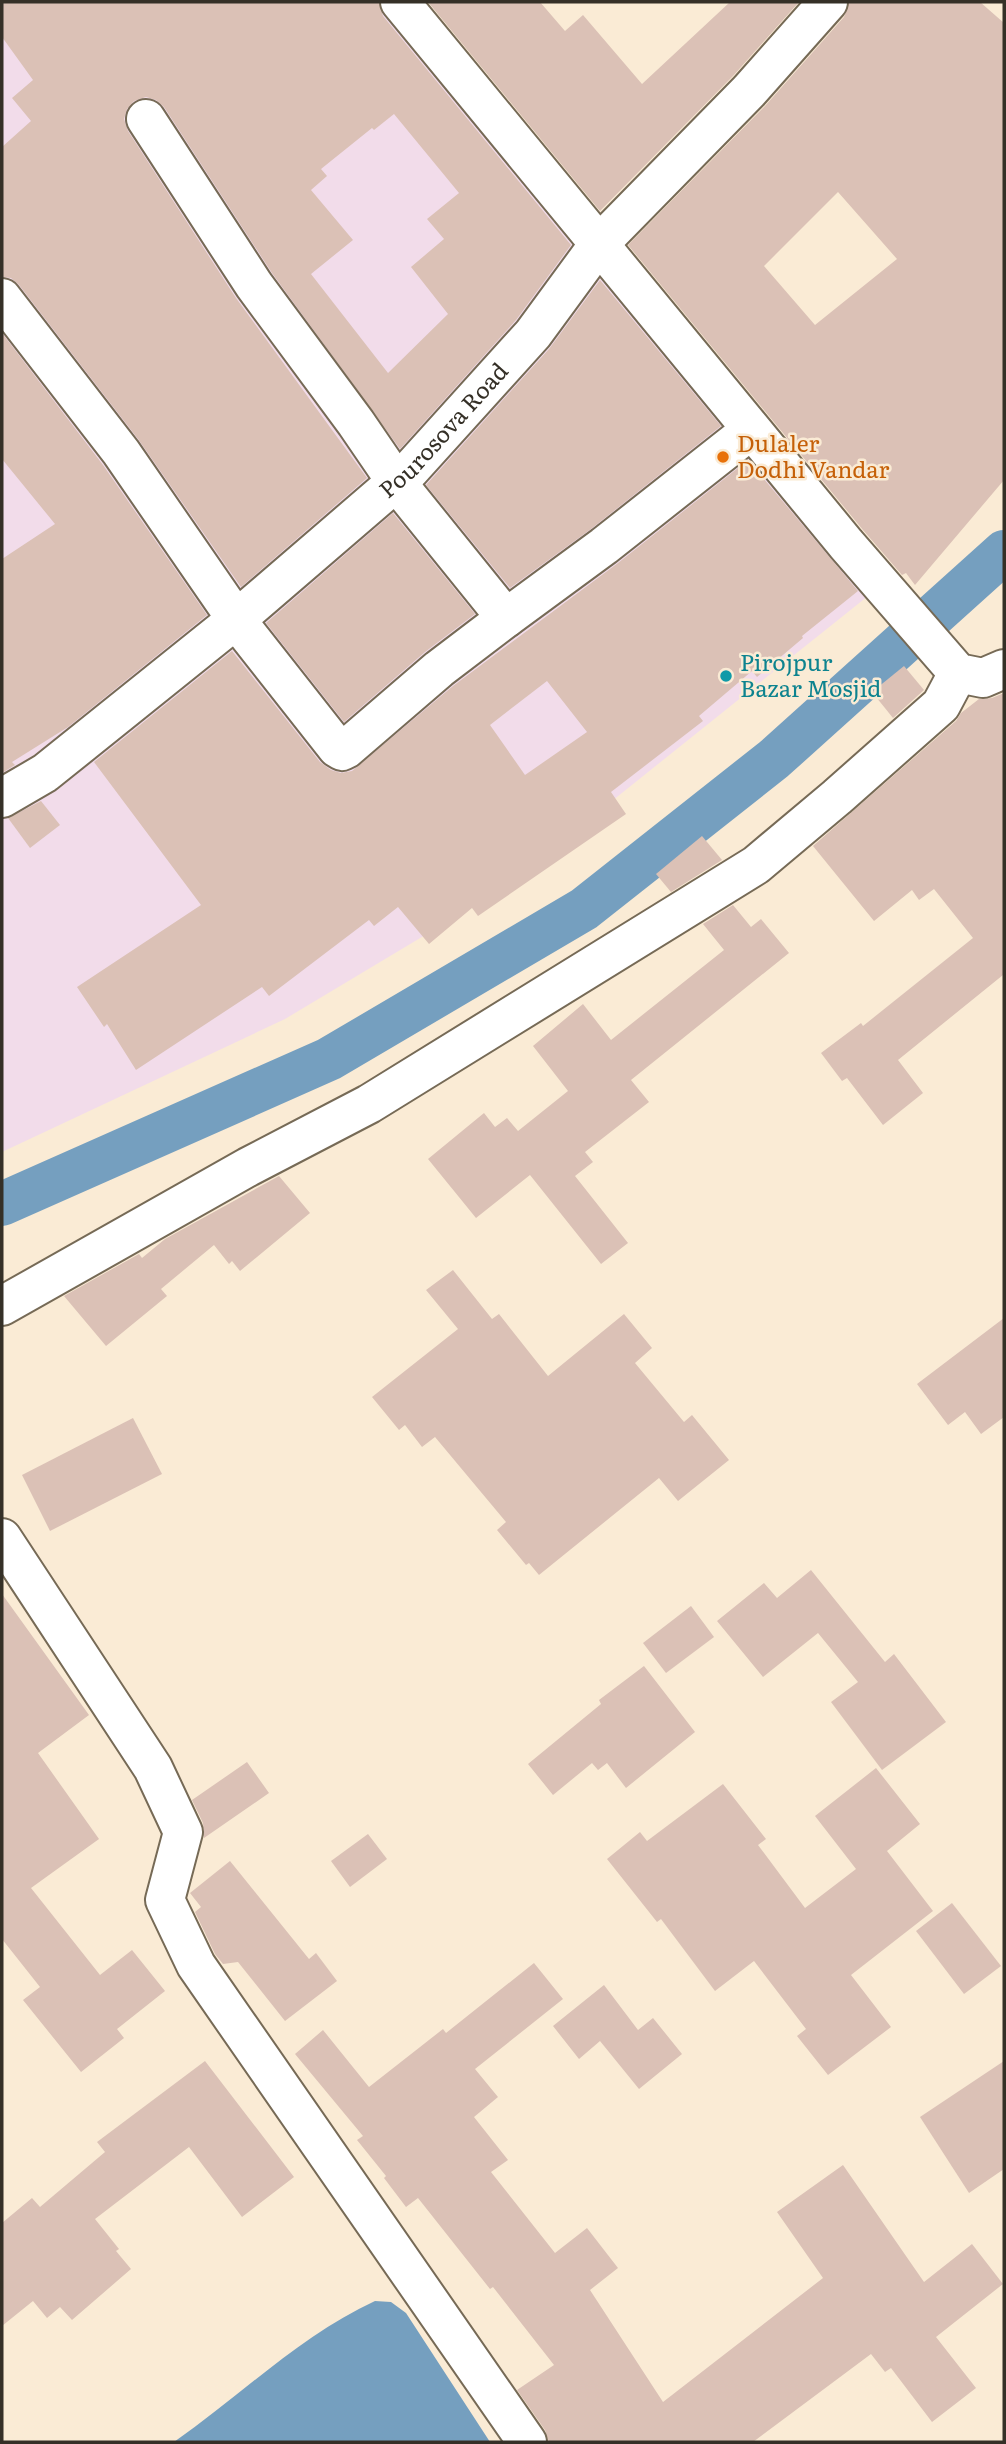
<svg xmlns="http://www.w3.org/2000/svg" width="1006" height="2444" viewBox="0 0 1006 2444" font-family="Literata,serif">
  <rect width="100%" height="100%" fill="#faebd5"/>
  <polygon fill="#f2dcea" points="2,2 382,2 868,596 502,889 285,1019 2,1152"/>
  <path fill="#759fbf" d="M375 2301 391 2302 406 2313 490 2442H174C240 2396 301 2335 375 2301Z"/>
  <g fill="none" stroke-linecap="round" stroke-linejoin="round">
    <polyline stroke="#759fbf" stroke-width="44" points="2,1204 329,1059 584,909 774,759 1004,552"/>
  </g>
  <g fill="#dbc1b6" fill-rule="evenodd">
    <path d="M2 2H379L383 16 571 245 516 320 400 449 272 273 164 107 156 100 146 97 134 101 127 109 124 119 128 131 236 298 367 478 241 587 138 439 19 285 11 278 2 277V147L31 121 12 98 33 80 2 37ZM394 114 459 193 427 219 444 239 411 267 448 314 388 373 311 274 353 240 311 190 327 176 321 169 372 128 374 130Z"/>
    <polygon points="428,2 540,2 565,31 583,15 642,84 730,2 799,2 733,76 600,211"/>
    <path d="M849 2H980L1004 23V480L915 585 906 573 902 575 863 530 628 245 765 106 844 17ZM838 192 897 259 815 325 764 266Z"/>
    <polygon points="600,280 721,426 591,529 510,588 426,485 549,349"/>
    <polygon points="2,333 103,465 207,615 68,727 12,762 15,765 2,773 2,559 55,524 2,459"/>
    <path d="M748 460 858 591 802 636 803 638 757 677 752 671 699 716 703 721 611 792 626 814 478 916 472 908 429 944 398 907 374 926 369 920 269 996 262 987 136 1070 107 1024 104 1027 77 987 201 905 94 762 232 651 320 762 331 770 341 773 352 771 453 686 618 563ZM547 681 587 732 525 775 490 725Z"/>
    <polygon points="393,513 475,614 425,652 344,722 266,623"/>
    <polygon points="904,666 924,690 893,718 872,692"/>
    <polygon points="1004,693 1004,977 1003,975 898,1060 923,1093 883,1125 847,1078 842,1081 821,1053 861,1023 863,1026 973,938 934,889 919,900 912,890 874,921 813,846 956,721 961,713 979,699 992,698"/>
    <polygon points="41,801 60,825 30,848 8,818"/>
    <polygon points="702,836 722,860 671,892 656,874"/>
    <polygon points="733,905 751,927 761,919 789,953 631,1080 649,1102 585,1152 593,1162 575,1176 628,1243 601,1264 530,1175 476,1218 428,1159 484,1113 495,1127 507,1118 518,1131 568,1091 533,1046 583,1004 611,1040 724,950 703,924"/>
    <polygon points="279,1176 310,1213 240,1271 232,1261 229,1264 214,1245 161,1289 167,1296 106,1346 64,1296 139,1254 142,1258 165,1239"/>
    <polygon points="453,1270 492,1319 499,1314 548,1376 624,1314 652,1348 635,1363 684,1422 692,1415 729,1460 678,1501 659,1478 539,1575 529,1563 526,1565 497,1530 506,1522 435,1437 422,1447 405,1425 399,1430 372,1397 458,1329 426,1290"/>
    <polygon points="1004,1318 1004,1417 981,1434 965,1412 948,1425 917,1384"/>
    <polygon points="133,1418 162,1474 50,1531 22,1475"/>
    <polygon points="811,1570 885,1662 894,1654 946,1722 882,1770 831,1702 858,1682 818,1633 763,1677 717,1621 764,1583 777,1598"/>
    <polygon points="2,1594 89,1715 38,1753 99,1839 31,1888 100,1975 132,1950 165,1991 117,2029 124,2038 81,2072 23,2000 40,1987 2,1939"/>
    <polygon points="691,1606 714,1637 666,1673 643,1643"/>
    <polygon points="644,1666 695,1732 626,1788 607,1763 598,1770 592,1763 553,1795 528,1764 601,1704 599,1700"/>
    <polygon points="247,1762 269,1793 204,1838 203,1823 192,1800"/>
    <polygon points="876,1768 920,1824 887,1851 933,1911 851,1975 891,2027 828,2075 797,2036 806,2029 754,1961 715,1991 661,1919 657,1922 607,1859 640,1832 647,1841 723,1784 766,1839 758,1845 805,1908 856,1869 815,1816"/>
    <polygon points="368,1834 387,1859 350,1887 331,1861"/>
    <polygon points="230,1861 309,1959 316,1953 337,1981 285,2021 238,1962 223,1964 215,1954 195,1912 201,1907 190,1893"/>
    <polygon points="952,1903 1001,1966 964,1994 916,1931"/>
    <polygon points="534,1963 563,1999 475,2069 498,2097 474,2117 508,2160 491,2172 555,2253 587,2228 618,2268 590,2290 663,2402 823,2278 777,2212 843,2165 924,2282 972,2244 1003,2284 936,2337 976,2388 932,2422 891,2368 885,2372 871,2354 753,2442 549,2442 545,2430 517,2390 554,2365 493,2287 490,2289 418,2198 406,2207 384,2178 386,2176 357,2140 363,2136 295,2054 323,2030 369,2087 443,2029 446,2033"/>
    <polygon points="604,1985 638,2030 653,2018 682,2054 639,2089 600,2041 579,2059 553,2026"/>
    <polygon points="205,2061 294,2177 242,2217 189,2147 95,2219 119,2249 116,2251 131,2269 72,2320 60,2307 47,2318 33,2301 2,2326 2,2223 32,2198 40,2207 105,2152 97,2142"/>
    <polygon points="1004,2061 1004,2169 969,2193 920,2117"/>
  </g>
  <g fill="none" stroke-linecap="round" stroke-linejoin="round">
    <defs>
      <g id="minor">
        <polyline points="400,2 846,544 958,673 983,678 1004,669"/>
        <polyline points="146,119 254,285 356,423 397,483 506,618 604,546 751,430"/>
        <polyline points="2,298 121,452 241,626 337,748 342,751 346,749 439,669 506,618"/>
        <path id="s1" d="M2 798 45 773 238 618 410 470 533 334 599 244 749 91 828 2"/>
        <polyline points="2,1306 248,1167 369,1104 756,865 837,797 941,705 958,673"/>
        <polyline points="2,1538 153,1768 183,1832 165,1900 196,1965 527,2442"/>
      </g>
    </defs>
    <use href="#minor" stroke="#766a56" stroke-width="42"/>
    <use href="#minor" stroke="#fff" stroke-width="38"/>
  </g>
  <circle fill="#e8710a" stroke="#faebd5" stroke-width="2.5" cx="723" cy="457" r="7"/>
  <circle fill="#0f9aa8" stroke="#faebd5" stroke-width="2.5" cx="726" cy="676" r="7"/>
  <g text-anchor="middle" stroke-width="5" stroke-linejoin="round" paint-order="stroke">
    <g font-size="23" fill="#353027" stroke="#faebd5">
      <text dy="8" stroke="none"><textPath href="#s1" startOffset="576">Pourosova Road</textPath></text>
    </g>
    <g font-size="23" fill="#c56008" stroke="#faebd5" text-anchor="start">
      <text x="737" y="452">Dulaler<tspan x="737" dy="26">Dodhi Vandar</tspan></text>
    </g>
    <g font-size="23" fill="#0d838f" stroke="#faebd5" text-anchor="start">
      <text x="740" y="671">Pirojpur<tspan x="740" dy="26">Bazar Mosjid</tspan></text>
    </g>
  </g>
  <rect width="1006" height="2444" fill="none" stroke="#353027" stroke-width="7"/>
</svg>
